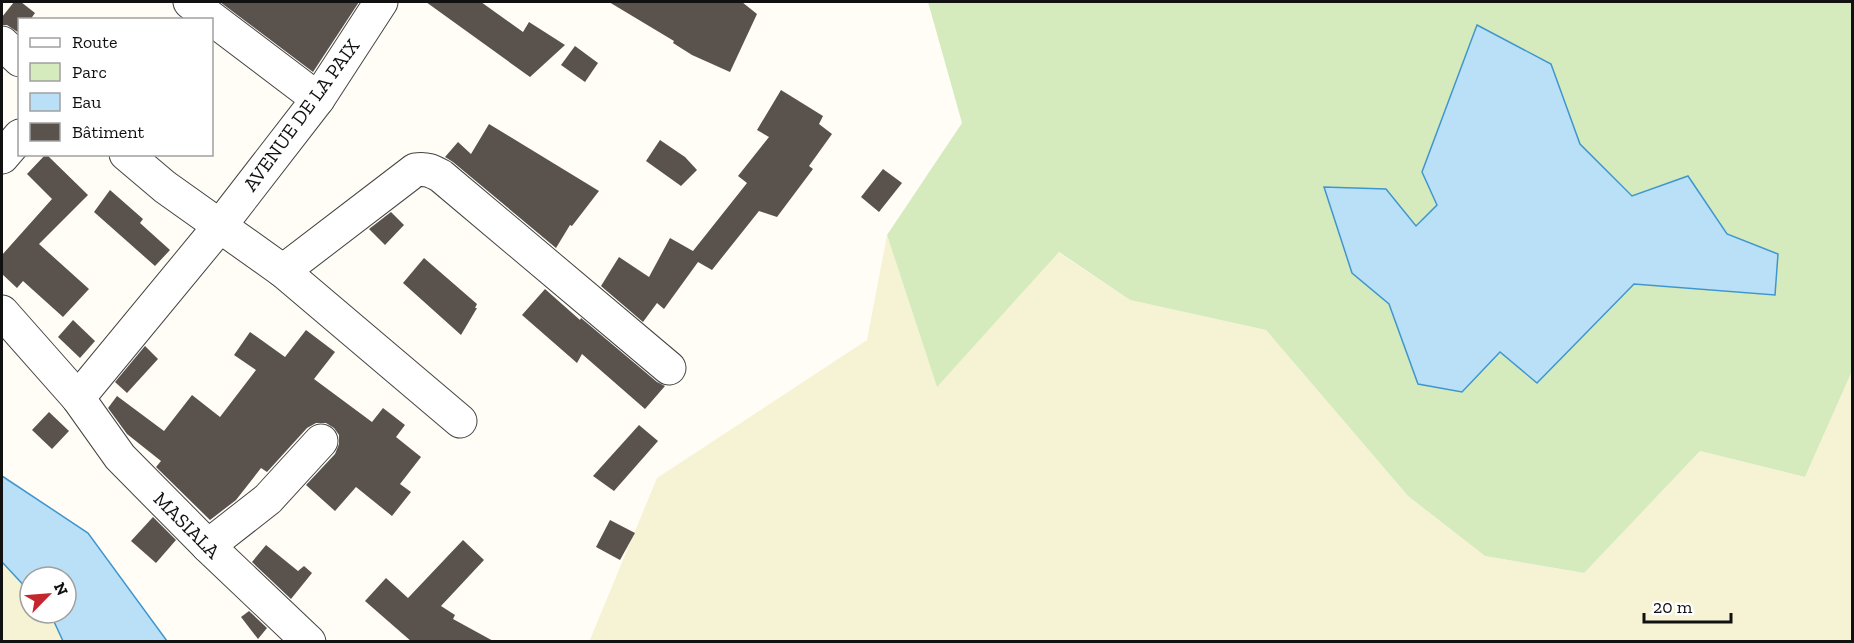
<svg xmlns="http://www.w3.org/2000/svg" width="1854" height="643" viewBox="0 0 1854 643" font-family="'Zilla Slab',serif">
  <rect width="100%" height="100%" fill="#fffdf5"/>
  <g fill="#f6f3d4">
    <polygon points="887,235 937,386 1058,252 1130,300 1266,330 1408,496 1485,556 1583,573 1700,451 1805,477 1852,371 1852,641 589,642 657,478 867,340"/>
    <polygon points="2,562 30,592 30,613 50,613 63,641 2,641"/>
  </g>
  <path fill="#d5ebbd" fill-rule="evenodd" d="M928 2H1852V371L1805 477 1700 451 1584 573 1485 556 1408 496 1266 330 1130 300 1059 252 937 387 887 235 962 123ZM1551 64 1580 144 1633 196 1688 176 1727 234 1778 254 1774 295 1634 284 1537 383 1500 352 1462 392 1419 384 1389 304 1352 273 1324 187 1386 189 1416 227 1437 205 1422 172Z"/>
  <g fill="#b9e0f7" stroke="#3f96cf" stroke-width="1.5">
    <polygon points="1477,25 1551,64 1580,144 1632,196 1688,176 1727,234 1778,254 1775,295 1634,284 1537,383 1500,352 1462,392 1418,384 1389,304 1352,273 1324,187 1386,189 1416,226 1437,205 1422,172"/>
    <polygon points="2,476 88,533 167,641 63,641 50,613 66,613 66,577 30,577 30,592 2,562"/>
  </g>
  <g fill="#5a524d">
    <polygon points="14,2 21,2 35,13 30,20 20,20 19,33 7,25 2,25 2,17"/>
    <polygon points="220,2 359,2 313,72"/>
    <polygon points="426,2 481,2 523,32 529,22 565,45 530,77"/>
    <polygon points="609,2 742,2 757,14 730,72 692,55 673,43 674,41"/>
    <polygon points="575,46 598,63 585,82 561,65"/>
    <polygon points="781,90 823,116 819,124 832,134 809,166 813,169 777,217 759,211 712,270 698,262 664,309 657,303 643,322 601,286 619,257 649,277 670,238 693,251 747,183 738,176 769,137 757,130"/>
    <polygon points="489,124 599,191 572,226 570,225 556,248 453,162 445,157 458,142 471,154"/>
    <polygon points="660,140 685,157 697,170 681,186 646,161"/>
    <polygon points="46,154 88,195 39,244 89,289 63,317 23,281 17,288 2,274 2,255 52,199 27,174"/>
    <polygon points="883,169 902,183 879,212 861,197"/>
    <polygon points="110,190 143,219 140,223 170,250 155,266 94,212"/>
    <polygon points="391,212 404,225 385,245 369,229"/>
    <polygon points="424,258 477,304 475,308 477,308 461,335 403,283"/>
    <polygon points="545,289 580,320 581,318 657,382 665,386 645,409 582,354 577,363 522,315"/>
    <polygon points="73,320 95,341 80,358 58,337"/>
    <polygon points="306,330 335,352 314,379 372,422 383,408 405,425 396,437 421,457 400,484 411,492 392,516 356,487 335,511 306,485 335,454 339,444 339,435 334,428 326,423 316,423 307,428 267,472 261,468 236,500 210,520 156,467 161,461 127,434 108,408 117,396 164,431 192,395 220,417 256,370 234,355 250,332 285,357"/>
    <polygon points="145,346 158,359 127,393 115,382"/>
    <polygon points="49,412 69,431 52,449 32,430"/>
    <polygon points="639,425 658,441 614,491 593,476"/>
    <polygon points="153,517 176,540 156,563 131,541"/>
    <polygon points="610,520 635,533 620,560 596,547"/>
    <polygon points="463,540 484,560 441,606 455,615 453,619 495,642 412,642 365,601 386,578 408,598"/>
    <polygon points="266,545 298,571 304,566 312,573 291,599 252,562"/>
    <polygon points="249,611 267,628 258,639 241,617"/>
  </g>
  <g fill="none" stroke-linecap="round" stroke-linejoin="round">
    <defs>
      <g id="street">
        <polyline points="190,2 318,99"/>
        <polyline points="2,43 20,60"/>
        <polyline points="126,154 165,187 283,271 460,421"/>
        <polyline points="2,157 20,136"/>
        <path d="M283 271 415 170C426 168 432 171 441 176L669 368"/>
        <polyline points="2,312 78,398 120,457 208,546 309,642"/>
        <polyline points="78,398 219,227 318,99 381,2"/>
        <polyline points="208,546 268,499 321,441"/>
      </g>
    </defs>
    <use href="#street" stroke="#444" stroke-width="35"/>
    <use href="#street" stroke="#fff" stroke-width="33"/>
  </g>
  <g text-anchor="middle" stroke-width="6" stroke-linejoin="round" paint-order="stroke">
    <g font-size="20" fill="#111" stroke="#fff">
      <text transform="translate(301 115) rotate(-54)" y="7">AVENUE DE LA PAIX</text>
      <text transform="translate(187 525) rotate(45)" y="7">MASIALA</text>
    </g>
  </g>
  <rect width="1854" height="643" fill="none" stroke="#111111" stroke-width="6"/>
  <rect x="18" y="18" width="195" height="138" fill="#ffffff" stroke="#a0a0a0" stroke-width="1.5"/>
  <rect x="30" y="38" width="30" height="9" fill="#ffffff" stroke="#a0a0a0" stroke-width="1.5"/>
  <text x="72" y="48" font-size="18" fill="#111111">Route</text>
  <rect x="30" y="63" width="30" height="18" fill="#d5ebbd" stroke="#a0a0a0" stroke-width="1.5"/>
  <text x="72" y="78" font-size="18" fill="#111111">Parc</text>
  <rect x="30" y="93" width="30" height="18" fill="#b9e0f7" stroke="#a0a0a0" stroke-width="1.5"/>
  <text x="72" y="108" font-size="18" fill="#111111">Eau</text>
  <rect x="30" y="123" width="30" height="18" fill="#5a524d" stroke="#a0a0a0" stroke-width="1.5"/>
  <text x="72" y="138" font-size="18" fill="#111111">Bâtiment</text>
  <g transform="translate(48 595) rotate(65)"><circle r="28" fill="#ffffff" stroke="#a0a0a0" stroke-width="1.5"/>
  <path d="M0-4.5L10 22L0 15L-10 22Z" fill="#c4262e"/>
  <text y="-9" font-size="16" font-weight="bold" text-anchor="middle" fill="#111111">N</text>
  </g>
  <path d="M1644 613v9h87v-9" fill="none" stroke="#111111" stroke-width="3"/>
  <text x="1653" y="613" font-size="18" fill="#111111" stroke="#ffffff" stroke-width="4.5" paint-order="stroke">20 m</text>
</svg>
